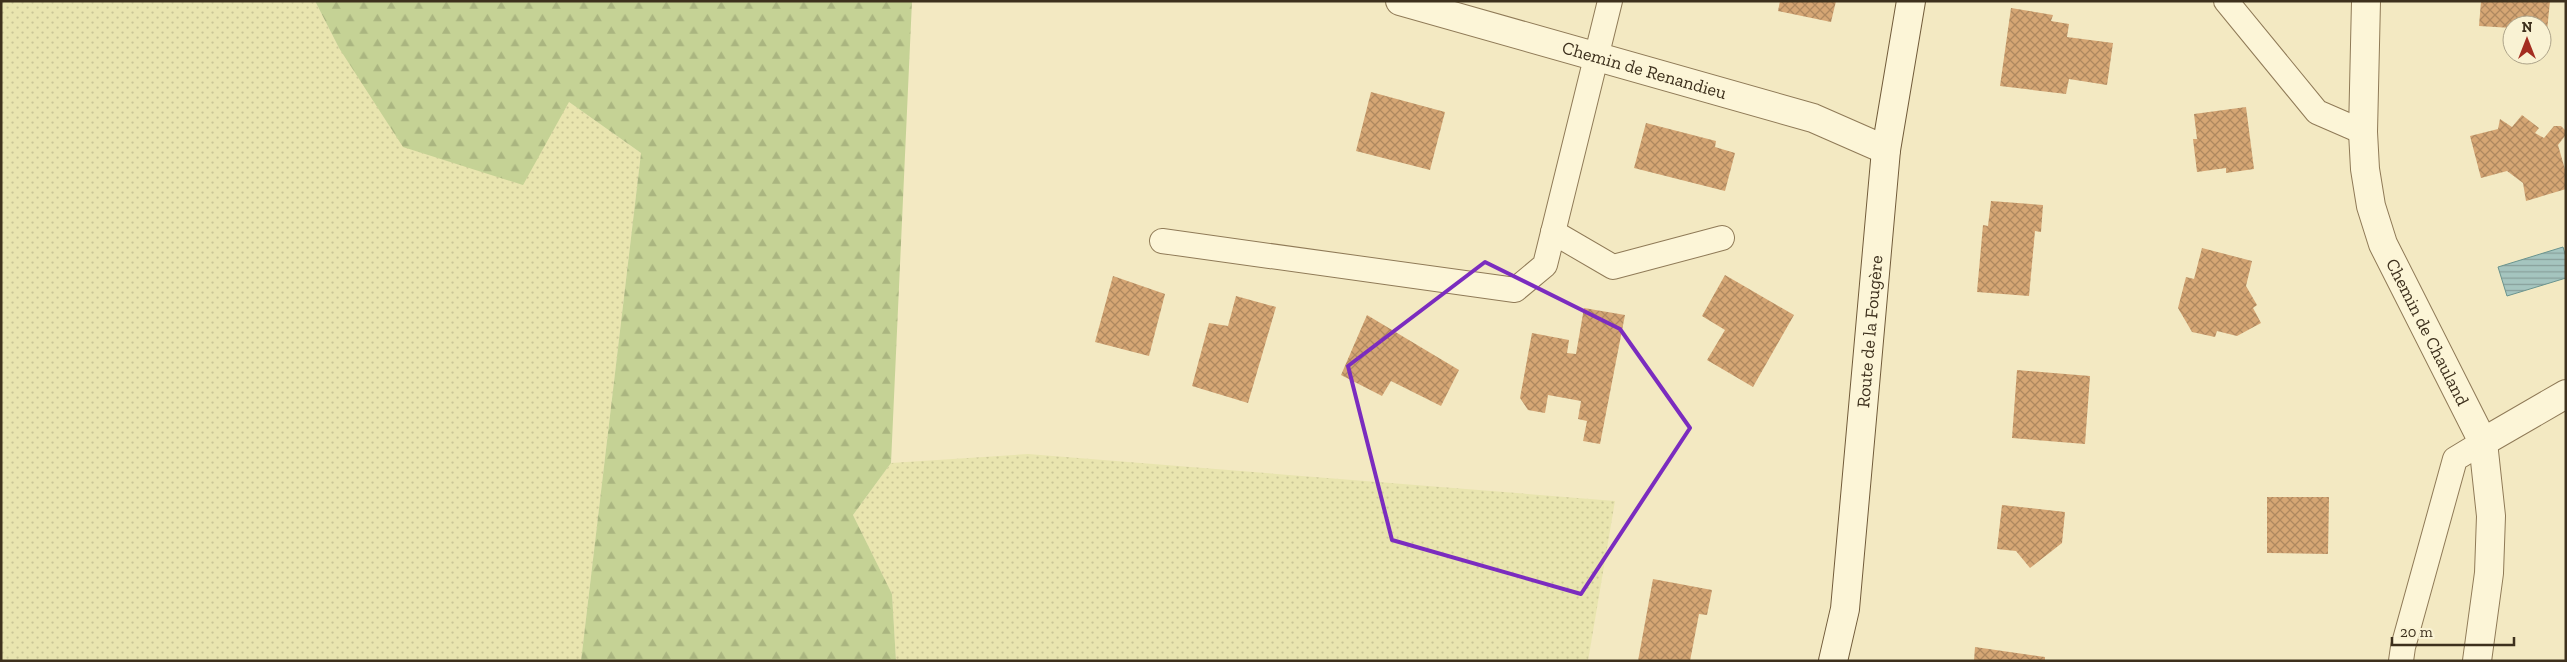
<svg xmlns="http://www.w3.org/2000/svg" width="2567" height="662" viewBox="0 0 2567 662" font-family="'Zilla Slab',serif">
  <defs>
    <pattern id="farmland-dots" width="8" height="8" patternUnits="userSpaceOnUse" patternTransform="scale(1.25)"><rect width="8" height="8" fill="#e9e5af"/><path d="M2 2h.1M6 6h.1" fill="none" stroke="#c9c596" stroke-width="1.8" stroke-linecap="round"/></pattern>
    <pattern id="forest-firs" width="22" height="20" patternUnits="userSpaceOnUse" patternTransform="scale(1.25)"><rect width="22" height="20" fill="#c5d295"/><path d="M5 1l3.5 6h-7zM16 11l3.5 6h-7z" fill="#aab580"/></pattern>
    <pattern id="water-rules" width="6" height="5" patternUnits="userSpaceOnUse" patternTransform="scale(1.25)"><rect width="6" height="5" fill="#a5c5bf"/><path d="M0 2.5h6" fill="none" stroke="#88a09b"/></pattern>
    <pattern id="building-cross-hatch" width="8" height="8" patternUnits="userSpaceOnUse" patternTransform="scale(1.25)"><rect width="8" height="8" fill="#d5a674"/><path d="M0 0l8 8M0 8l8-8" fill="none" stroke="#ae885f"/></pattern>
  </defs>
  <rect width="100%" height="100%" fill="#f3e9c2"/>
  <g fill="url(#farmland-dots)">
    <polygon points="1,1 315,1 339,48 569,102 641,153 581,661 1,661"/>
    <polygon points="1028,454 1615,501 1588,661 896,661 892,594 853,515 891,463"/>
  </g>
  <polygon fill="url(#forest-firs)" points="315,1 912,1 891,463 853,515 892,594 896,661 581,661 641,153 569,102 523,185 403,147 339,48"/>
  <polygon fill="url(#water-rules)" stroke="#6a948e" points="2563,247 2566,257 2566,278 2507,296 2498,267"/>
  <g fill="url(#building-cross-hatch)">
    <polygon points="1780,1 1836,1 1831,22 1778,11"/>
    <polygon points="2481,1 2550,1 2547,31 2542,31 2542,25 2512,25 2512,28 2479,26"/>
    <polygon points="2011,8 2053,15 2051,21 2069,24 2067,37 2113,43 2107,85 2069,79 2066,94 2000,86"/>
    <polygon points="1371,92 1445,112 1430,170 1356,151"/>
    <polygon points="2246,107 2254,169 2226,173 2226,168 2197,172 2193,139 2197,139 2194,114"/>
    <polygon points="2522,115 2539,128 2535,133 2544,138 2554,126 2561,126 2565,130 2565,136 2558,145 2566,173 2566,189 2526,201 2523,183 2507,171 2481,178 2470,136 2498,129 2500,119 2512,127"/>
    <polygon points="1646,123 1716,141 1715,147 1735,153 1725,191 1634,168"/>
    <polygon points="1991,201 2043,205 2041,232 2035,231 2029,296 1977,292 1983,225 1988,226"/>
    <polygon points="2202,248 2252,261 2246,286 2257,305 2253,308 2261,323 2237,336 2217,331 2215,337 2192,332 2178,308 2186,277 2194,279"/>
    <polygon points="1725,275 1794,315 1753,387 1707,360 1725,330 1702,316"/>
    <polygon points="1113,276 1165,294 1149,356 1095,342"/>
    <polygon points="1236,296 1276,307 1248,403 1192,386 1209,323 1228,326"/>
    <polygon points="1584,308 1625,315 1600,444 1583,441 1587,421 1578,419 1581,401 1548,395 1545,413 1528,410 1520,398 1532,333 1569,340 1567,353 1576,354"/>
    <polygon points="1367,315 1459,370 1441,406 1391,381 1382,396 1341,375"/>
    <polygon points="2017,370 2090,376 2085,444 2012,438"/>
    <polygon points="2267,497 2329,497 2328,554 2267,553"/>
    <polygon points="2002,505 2065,512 2062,543 2030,568 2016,551 1997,549"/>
    <polygon points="1653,579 1712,590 1707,615 1699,614 1690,661 1638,661"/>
    <polygon points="1975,647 2045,657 2045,661 1974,661"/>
  </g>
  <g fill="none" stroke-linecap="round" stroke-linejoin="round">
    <defs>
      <g id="lane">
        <polyline points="2226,1 2317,112 2363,132"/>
        <polyline points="1553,232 1613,267 1722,238"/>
        <polyline points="1162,241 1515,290 1545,265 1610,1"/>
        <polyline points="2401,661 2403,647 2455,459 2483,442"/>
      </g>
      <g id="street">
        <path id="s1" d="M1400 1 1813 118 1886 150"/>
        <path id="s2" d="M2366 1 2363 132 2365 169 2371 206 2383 244 2483 442 2491 516 2489 573 2477 661"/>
        <polyline points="2483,442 2566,394"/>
      </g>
      <g id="secondary">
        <path id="s3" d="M1833 661 1845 609 1886 150 1911 1"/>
      </g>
    </defs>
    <use href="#lane" stroke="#8f7a57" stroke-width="26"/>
    <use href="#street" stroke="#8f7a57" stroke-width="30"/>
    <use href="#secondary" stroke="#715b3a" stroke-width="30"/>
    <use href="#lane" stroke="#fcf5d7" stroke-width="24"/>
    <use href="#street" stroke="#fcf5d7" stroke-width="28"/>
    <use href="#secondary" stroke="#fcf5d7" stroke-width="28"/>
  </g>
  <path fill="none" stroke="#7b2cbf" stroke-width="4" stroke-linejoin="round" d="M1485 262 1620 329 1690 428 1581 594 1392 540 1348 366Z"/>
  <g text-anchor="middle" stroke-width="4.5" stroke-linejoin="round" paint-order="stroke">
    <g font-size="18" fill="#3d301d" stroke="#f9f2d3">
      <text dy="6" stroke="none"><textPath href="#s1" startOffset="254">Chemin de Renandieu</textPath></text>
      <text dy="6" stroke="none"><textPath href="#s3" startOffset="332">Route de la Fougère</textPath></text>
      <text dy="6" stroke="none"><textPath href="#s2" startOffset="344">Chemin de Chauland</textPath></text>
    </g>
  </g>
  <rect width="2567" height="662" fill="none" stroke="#3d301d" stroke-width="5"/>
  <g transform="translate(2527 40)"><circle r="24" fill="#f9f2d3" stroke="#aea48a"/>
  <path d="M0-4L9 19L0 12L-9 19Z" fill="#a42d21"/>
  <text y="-8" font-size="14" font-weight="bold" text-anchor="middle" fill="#3d301d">N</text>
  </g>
  <path d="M2392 637v8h122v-8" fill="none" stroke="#3d301d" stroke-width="2.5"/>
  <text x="2400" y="637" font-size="15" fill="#3d301d" stroke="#f9f2d3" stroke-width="4" paint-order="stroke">20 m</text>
</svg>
